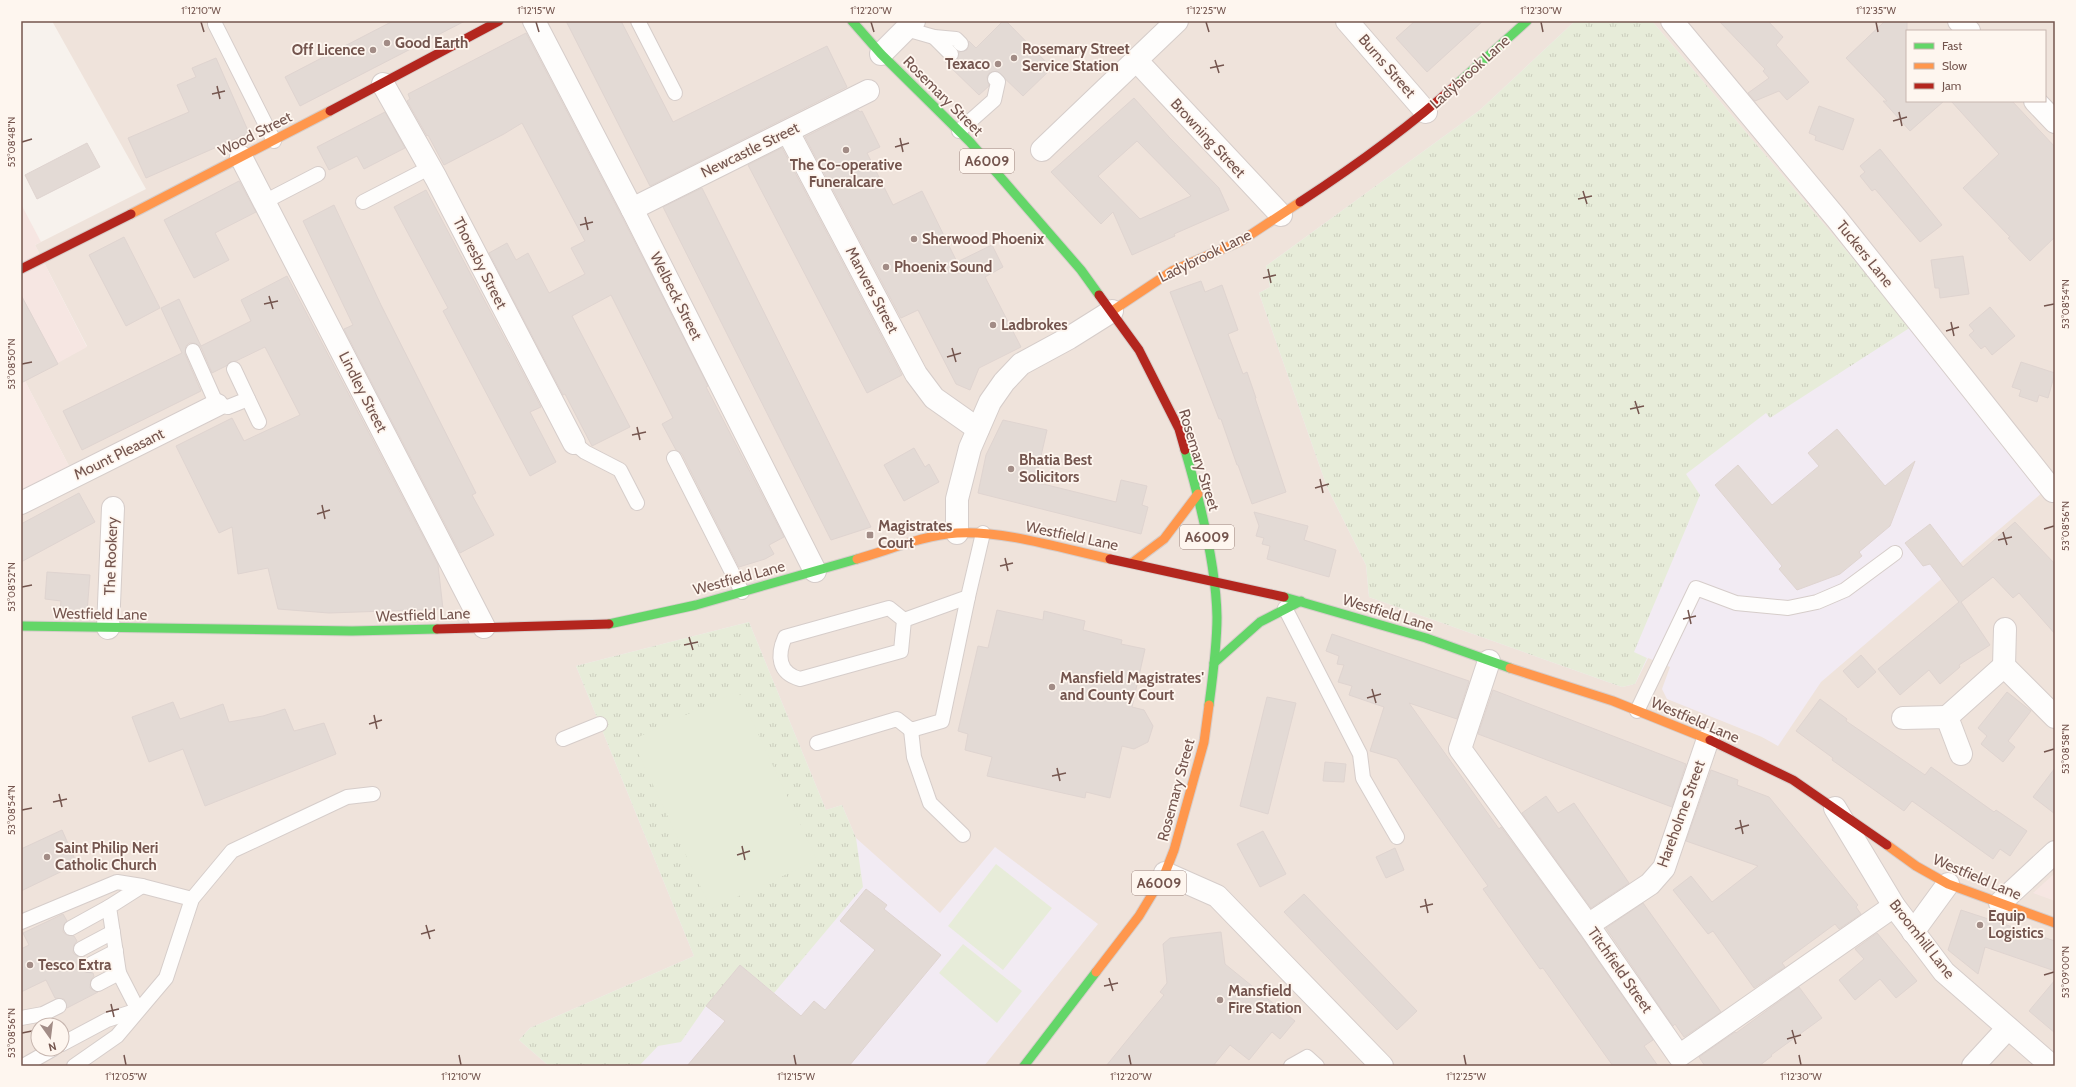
<svg xmlns="http://www.w3.org/2000/svg" width="2076" height="1087" viewBox="0 0 2076 1087" font-family="Cabin,sans-serif">
  <defs>
    <pattern id="grass-tufts" width="24" height="20" patternUnits="userSpaceOnUse"><rect width="24" height="20" fill="#e7ecd9"/><path d="M3 7l-1-3M5 7V3M7 7l1-3M15 17l-1-3M17 17v-4M19 17l1-3" fill="none" stroke="#caccbc"/></pattern>
  </defs>
  <rect width="100%" height="100%" fill="#f7f2ed"/>
  <path fill="#efe3db" fill-rule="evenodd" d="M52 21H2055V1066H21V491L69 466 25 381 87 346 35 245 146 189ZM1907 31H2045V101H1907ZM38 1025H62V1049H38Z"/>
  <g fill="#f6e6e2">
    <polygon points="21,204 41,242 35,245 87,347 25,381 69,466 21,491"/>
    <polygon points="2055,873 2055,901 2033,893"/>
  </g>
  <g fill="#f2ebf3">
    <polygon points="1575,21 1652,21 1911,327 2043,492 1821,682 1778,746 1762,737 1667,699 1662,689 1670,667 1648,658 1635,684 1622,687 1369,597 1366,565 1327,487 1259,293 1270,287 1266,266 1480,110"/>
    <polygon points="749,622 826,810 842,805 856,838 940,913 995,847 1098,924 984,1066 549,1066 519,1040 530,1028 694,956 576,666"/>
  </g>
  <g fill="url(#grass-tufts)">
    <polygon points="1575,21 1652,21 1911,327 1770,418 1766,413 1686,474 1700,495 1634,652 1647,658 1635,684 1622,687 1369,597 1366,565 1327,487 1259,293 1270,287 1266,266 1480,110"/>
    <polygon points="749,622 826,810 842,805 856,838 863,887 774,993 740,965 706,1006 681,1042 658,1046 639,1066 549,1066 519,1040 530,1028 694,956 576,666"/>
  </g>
  <g fill="#e7ecd9">
    <polygon points="738,691 817,860 711,909 632,740"/>
    <polygon points="996,864 1052,908 1003,970 948,926"/>
    <polygon points="963,944 1022,991 997,1023 939,973"/>
  </g>
  <g fill="#e3dad5" stroke="#dfd4d0" fill-rule="evenodd">
    <polygon points="393,21 465,21 300,106 285,77"/>
    <polygon points="566,21 621,21 673,122 827,46 847,87 650,186"/>
    <polygon points="1003,21 1006,21 1052,68 1023,96 997,71 989,73 987,77 989,86 979,95 944,61 953,62 957,60 959,52 967,50 969,41 976,48"/>
    <polygon points="1415,21 1483,21 1427,72 1396,38"/>
    <polygon points="1719,21 1768,21 1783,37 1776,45 1809,82 1787,100 1779,91 1755,101 1748,93 1769,78 1763,71 1765,69"/>
    <polygon points="1885,21 1907,21 1907,101 1944,101 1910,131 1883,101 1887,101 1846,58"/>
    <polygon points="526,33 621,215 708,386 706,387 784,537 769,545 774,554 765,559 739,567 682,454 676,450 662,424 673,418 611,295 572,316 630,427 592,446 565,394 563,395 489,253 507,243 516,260 528,253 549,293 585,274 571,248 585,241 522,123 504,134 444,165 428,135 427,136 407,101 410,99 408,94"/>
    <polygon points="216,58 249,133 146,178 128,138 189,112 177,85 196,77 192,68"/>
    <path d="M1134 98 1169 137 1219 188 1229 210 1174 234 1175 236 1132 255 1113 212 1101 224 1051 172ZM1137 141 1191 196 1140 219 1098 176Z"/>
    <polygon points="1951,101 2012,101 2055,147 2055,237 2030,261 2008,238 2010,237 1963,188 1999,154"/>
    <polygon points="1819,106 1854,119 1843,150 1815,140 1816,136 1809,133"/>
    <polygon points="858,110 860,112 862,111 880,147 867,153 893,205 922,191 957,262 992,245 1003,267 985,277 1021,347 979,368 970,390 956,384 918,310 901,318 805,137"/>
    <polygon points="385,112 405,148 364,169 357,156 329,170 317,147"/>
    <polygon points="87,143 100,167 37,199 25,175"/>
    <polygon points="782,148 902,375 867,393 748,165"/>
    <polygon points="1880,149 1942,225 1920,242 1875,189 1872,191 1860,176 1865,172 1860,166"/>
    <polygon points="239,181 256,212 215,233 229,260 194,278 164,220"/>
    <polygon points="702,188 871,527 831,540 663,207"/>
    <polygon points="426,190 541,407 530,412 556,462 530,476 443,311 448,308 394,207"/>
    <polygon points="334,205 381,305 476,493 472,495 494,535 460,553 344,329 353,325 303,221"/>
    <polygon points="124,237 160,308 126,326 89,255"/>
    <polygon points="1963,256 1969,294 1940,298 1939,288 1935,288 1931,260"/>
    <polygon points="287,276 438,565 443,609 329,613 278,609 268,568 238,574 232,527 219,533 176,446 232,418 244,441 300,415 265,347 236,361 230,362 226,366 212,373 201,347 194,343 189,343 186,346 185,354 201,391 82,450 63,411 182,353 161,308 179,299 201,346 251,321 241,300"/>
    <polygon points="1201,281 1205,292 1222,285 1238,330 1228,334 1243,374 1247,372 1256,398 1255,398 1286,492 1252,504 1238,465 1237,465 1221,419 1219,419 1170,292"/>
    <polygon points="21,295 58,364 21,383"/>
    <polygon points="1990,307 2015,336 1992,355 1985,346 1981,349 1969,335 1974,331 1969,325"/>
    <polygon points="2021,362 2055,373 2048,398 2039,395 2037,402 2019,396 2021,390 2012,387"/>
    <polygon points="1003,420 1047,430 1035,482 1116,502 1121,480 1147,486 1142,505 1148,507 1141,534 978,493 986,455"/>
    <polygon points="1837,429 1885,486 1915,461 1890,526 1859,552 1862,556 1840,574 1797,590 1779,569 1782,566 1715,485 1738,465 1772,505 1819,466 1808,453"/>
    <polygon points="914,448 925,467 929,464 939,482 904,501 884,465"/>
    <polygon points="79,493 95,522 21,562 21,524"/>
    <polygon points="1254,512 1308,526 1304,540 1336,550 1329,577 1267,559 1270,546 1262,544 1264,538 1256,536 1259,526"/>
    <polygon points="2015,522 2055,564 2055,634 2019,593 2013,598 1993,577 1961,602 1990,645 1959,665 1960,667 1940,684 1929,670 1900,695 1878,669 1959,602 1930,564 1923,566 1905,543 1930,524 1963,567"/>
    <polygon points="47,572 90,575 87,612 60,610 61,601 45,599"/>
    <polygon points="997,610 1043,620 1044,611 1085,621 1083,630 1122,640 1121,644 1145,649 1132,707 1144,710 1153,726 1148,742 1134,749 1122,746 1110,798 1086,792 1085,798 987,776 992,757 965,750 968,734 958,731 978,646 988,648"/>
    <polygon points="1332,634 1469,681 1457,719 1409,703 1499,829 1501,827 1578,932 1653,1040 1644,1046 1658,1066 1613,1066 1543,968 1540,969 1483,889 1488,886 1397,759 1370,751 1384,707 1349,695 1352,686 1338,682 1344,665 1337,664 1339,656 1326,651"/>
    <polygon points="1861,655 1876,672 1858,688 1843,671"/>
    <polygon points="1493,690 1686,764 1672,807 1478,734"/>
    <polygon points="2007,692 2031,711 2008,741 2015,747 2003,762 1981,744 1987,736 1978,728"/>
    <polygon points="1267,697 1296,703 1268,814 1240,806"/>
    <polygon points="1820,699 1847,719 1846,721 1925,775 1931,767 1994,812 1996,810 2027,831 2010,856 2000,849 1993,859 1912,801 1904,811 1832,760 1833,758 1796,731"/>
    <polygon points="173,702 180,719 223,704 229,722 263,716 285,709 294,731 324,723 336,754 205,806 183,749 149,762 132,717"/>
    <polygon points="1325,762 1346,764 1344,782 1323,781"/>
    <polygon points="2055,768 2055,814 2033,797"/>
    <polygon points="1711,770 1738,780 1737,785 1769,797 1858,905 1856,907 1861,914 1839,929 1835,924 1782,963 1785,967 1754,988 1713,931 1708,934 1673,890 1691,876 1712,902 1758,866 1686,841"/>
    <polygon points="1546,796 1558,813 1574,803 1629,883 1591,908 1522,813"/>
    <polygon points="62,830 77,864 21,891 21,849"/>
    <polygon points="1263,831 1286,874 1260,887 1237,844"/>
    <polygon points="1395,848 1404,870 1386,878 1376,857"/>
    <polygon points="866,889 887,905 884,909 941,955 849,1066 687,1066 725,1021 706,1006 740,965 801,1016 814,1001 825,1010 875,950 840,921"/>
    <polygon points="1304,894 1417,1011 1397,1030 1284,912"/>
    <polygon points="1643,903 1721,1012 1684,1037 1675,1024 1673,1026 1606,928"/>
    <polygon points="1961,910 2055,941 2055,971 1985,947 1978,974 1948,950"/>
    <polygon points="63,914 67,921 64,924 63,932 67,935 74,936 77,941 74,945 73,953 77,956 85,957 81,964 81,969 85,972 93,973 94,976 91,980 90,988 98,992 67,1008 64,999 55,998 46,980 21,992 21,949 29,945 23,933"/>
    <polygon points="1221,932 1225,964 1295,1021 1280,1039 1272,1032 1249,1060 1230,1045 1213,1066 1106,1066 1164,995 1160,992 1167,983 1163,944 1170,938"/>
    <polygon points="1877,933 1917,981 1896,998 1880,979 1855,1000 1839,980 1864,959 1855,949"/>
    <polygon points="2055,980 2055,1033 2029,1011"/>
    <polygon points="1799,987 1822,1018 1771,1055 1772,1056 1759,1066 1705,1066 1699,1057 1735,1032 1736,1033"/>
  </g>
  <g fill="none" stroke-linecap="round" stroke-linejoin="round">
    <defs>
      <g id="lane">
        <polyline points="638,21 675,93"/>
        <polyline points="215,24 274,141"/>
        <polyline points="906,29 934,37 956,39 961,44"/>
        <polyline points="934,37 951,54"/>
        <polyline points="959,131 994,100 998,82 995,79"/>
        <polyline points="264,202 318,174"/>
        <polyline points="363,202 431,167"/>
        <polyline points="193,351 217,405 228,407 248,399"/>
        <polyline points="234,369 259,422"/>
        <polyline points="574,443 585,452 620,470 637,503"/>
        <polyline points="674,458 742,592"/>
        <polyline points="1285,608 1360,754 1363,778 1397,837"/>
        <path d="M904 620 889 608 785 637C777 655 778 673 800 679L901 651 904 620 968 597 983 533"/>
        <polyline points="1637,711 1696,588 1736,603 1788,608 1817,602 1845,590 1895,553"/>
        <polyline points="911,730 914,757 930,803 963,835"/>
        <polyline points="563,739 600,724"/>
        <polyline points="817,743 897,719 911,730 942,721 968,597"/>
        <polyline points="142,886 192,899"/>
        <polyline points="21,922 117,882 142,886 109,907 119,973 98,984"/>
        <polyline points="71,928 109,907"/>
        <polyline points="81,949 113,932"/>
        <polyline points="89,965 116,951"/>
        <polyline points="119,973 138,1010"/>
        <polyline points="21,1018 43,1014 59,1006"/>
        <polyline points="62,1044 107,1020 138,1010"/>
        <polyline points="23,1066 53,1049"/>
        <polyline points="74,1066 117,1036 166,978 192,899 232,851 347,797 373,794"/>
        <polyline points="1291,1066 1307,1057 1317,1066"/>
      </g>
      <g id="street">
        <polyline points="534,21 632,209 815,571"/>
        <polyline points="1347,21 1426,112"/>
        <polyline points="1672,21 1837,219 2053,491"/>
        <polyline points="1959,21 1969,31"/>
        <polyline points="881,54 914,21"/>
        <polyline points="1136,60 1281,215"/>
        <polyline points="383,84 436,178 574,443"/>
        <polyline points="2035,101 2055,122"/>
        <polyline points="788,132 916,374 934,398 978,429"/>
        <polyline points="1042,150 1177,21"/>
        <polyline points="241,157 484,627"/>
        <polyline points="632,209 868,91"/>
        <polyline points="21,503 217,405"/>
        <polyline points="957,533 957,499 970,448 990,402 1004,382 1021,364 1069,338 1112,311"/>
        <polyline points="108,628 113,508"/>
        <polyline points="1489,661 1460,749 1588,925 1679,1056 1894,906"/>
        <polyline points="2004,666 2005,629"/>
        <polyline points="1947,717 2004,666 2055,717"/>
        <polyline points="1903,718 1947,717 1961,754"/>
        <polyline points="1835,808 1894,906 1944,972 2052,1066"/>
        <polyline points="1165,873 1217,896 1382,1066"/>
        <polyline points="2000,903 2055,852"/>
        <polyline points="1588,925 1650,884 1664,868 1708,739"/>
        <polyline points="1913,932 1948,884"/>
        <polyline points="1973,1066 2008,1028"/>
      </g>
      <g id="fast">
        <polyline points="852,21 881,54 970,142 1081,270 1099,295"/>
        <polyline points="1457,84 1527,21"/>
        <path d="M1185 450C1200 501 1216 563 1217 617 1217 646 1213 675 1209 705"/>
        <polyline points="1284,597 1426,638 1510,668"/>
        <polyline points="609,624 696,605 857,559"/>
        <polyline points="21,626 352,631 437,629"/>
        <polyline points="1214,663 1260,622 1301,601"/>
        <polyline points="1024,1066 1096,972"/>
      </g>
      <g id="slow">
        <polyline points="131,214 330,111"/>
        <polyline points="1112,311 1172,271 1241,241 1300,202"/>
        <path d="M857 559C889 550 924 535 957 533 1003 530 1064 549 1110 559"/>
        <polyline points="1132,563 1164,539 1198,494"/>
        <polyline points="1510,668 1613,701 1710,740"/>
        <polyline points="1887,845 1916,866 1948,884 2055,923"/>
        <polyline points="1096,972 1139,916 1165,873 1174,850 1204,742 1209,705"/>
      </g>
      <g id="jam">
        <polyline points="330,111 499,21"/>
        <path d="M1300 202C1355 166 1408 128 1457 84"/>
        <polyline points="21,269 131,214"/>
        <polyline points="1099,295 1139,350 1179,429 1185,450"/>
        <polyline points="1110,559 1284,597"/>
        <polyline points="437,629 609,624"/>
        <polyline points="1710,740 1793,780 1887,845"/>
      </g>
    </defs>
    <use href="#lane" stroke="#d6cdca" stroke-width="16"/>
    <use href="#street" stroke="#d6cdca" stroke-width="24"/>
    <use href="#fast" stroke="#d6cdca" stroke-width="11"/>
    <use href="#slow" stroke="#d6cdca" stroke-width="11"/>
    <use href="#jam" stroke="#d6cdca" stroke-width="11"/>
    <use href="#lane" stroke="#fefdfc" stroke-width="14"/>
    <use href="#street" stroke="#fefdfc" stroke-width="22"/>
    <use href="#fast" stroke="#63d668" stroke-width="9"/>
    <use href="#slow" stroke="#ff974d" stroke-width="9"/>
    <use href="#jam" stroke="#b3261e" stroke-width="9"/>
  </g>
  <path fill="none" stroke="#74554e" stroke-width="1.5" d="M201 22 204 32M536 22 539 32M871 22 874 32M1206 22 1209 32M1541 22 1543 32M1876 22 1878 32M1215 60 1219 73M1210 68 1224 65M217 86 220 99M212 94 225 91M1899 112 1902 126M1893 121 1907 117M900 138 903 152M22 142 32 139M895 147 909 143M1583 191 1587 204M1578 199 1592 196M585 217 588 230M580 225 593 222M1268 269 1271 283M1263 278 1276 275M269 296 273 309M264 304 278 301M2044 306 2054 304M1951 322 1954 336M1946 331 1959 327M952 348 956 362M947 357 961 353M22 364 32 362M1635 401 1639 414M1630 409 1644 406M637 427 640 440M632 435 646 432M1320 479 1323 493M1315 488 1329 484M322 505 325 519M317 514 330 510M2044 529 2054 526M2003 532 2007 545M1998 540 2012 537M1005 558 1008 571M1000 566 1013 563M22 587 32 585M1688 610 1691 624M1683 619 1696 616M689 637 693 650M684 645 698 642M1372 689 1376 703M1367 698 1381 694M374 715 377 729M369 724 382 720M2044 752 2054 749M1057 768 1060 781M1052 776 1066 773M59 794 62 807M53 802 67 799M22 810 32 808M1740 820 1743 834M1735 829 1749 825M742 846 745 860M737 855 750 851M1425 899 1428 913M1420 907 1433 904M426 925 430 939M421 934 435 930M2044 975 2054 972M1109 978 1113 991M1104 986 1118 983M111 1004 114 1017M106 1012 119 1009M1792 1030 1796 1044M22 1033 32 1031M1787 1039 1801 1035M124 1055 126 1065M459 1055 461 1065M794 1055 796 1065M1129 1055 1131 1065M1464 1055 1466 1065M1799 1055 1801 1065"/>
  <g fill="#a28c86" stroke="#fef6ef" stroke-width="1.5">
    <circle cx="387" cy="43" r="4"/>
    <circle cx="373" cy="50" r="4"/>
    <circle cx="1014" cy="58" r="4"/>
    <circle cx="998" cy="64" r="4"/>
    <circle cx="846" cy="150" r="4"/>
    <circle cx="914" cy="239" r="4"/>
    <circle cx="886" cy="267" r="4"/>
    <circle cx="993" cy="325" r="4"/>
    <circle cx="1011" cy="469" r="4"/>
    <rect x="866" y="531" width="8" height="8" rx="2"/>
    <circle cx="1052" cy="687" r="4"/>
    <circle cx="47" cy="857" r="4"/>
    <circle cx="1980" cy="925" r="4"/>
    <circle cx="30" cy="965" r="4"/>
    <circle cx="1220" cy="1000" r="4"/>
  </g>
  <g text-anchor="middle" stroke-width="3.5" stroke-linejoin="round" paint-order="stroke">
    <g fill="#fef6ef" stroke="#9d857e" stroke-width="1">
      <rect x="960" y="149" width="54" height="24" rx="3"/>
      <rect x="1180" y="525" width="54" height="24" rx="3"/>
      <rect x="1132" y="871" width="54" height="24" rx="3"/>
    </g>
    <g font-size="14" font-weight="bold" fill="#74554e">
      <text x="987" y="166">A6009</text>
      <text x="1207" y="542">A6009</text>
      <text x="1159" y="888">A6009</text>
    </g>
    <g font-size="15" font-weight="bold" fill="#74554e" stroke="#fef6ef" text-anchor="start">
      <text x="395" y="48">Good Earth</text>
      <text x="1022" y="54">Rosemary Street<tspan x="1022" dy="17">Service Station</tspan></text>
      <text x="365" y="55" text-anchor="end">Off Licence</text>
      <text x="990" y="69" text-anchor="end">Texaco</text>
      <text x="846" y="170" text-anchor="middle">The Co-operative<tspan x="846" dy="17">Funeralcare</tspan></text>
      <text x="922" y="244">Sherwood Phoenix</text>
      <text x="894" y="272">Phoenix Sound</text>
      <text x="1001" y="330">Ladbrokes</text>
      <text x="1019" y="465">Bhatia Best<tspan x="1019" dy="17">Solicitors</tspan></text>
      <text x="878" y="531">Magistrates<tspan x="878" dy="17">Court</tspan></text>
      <text x="1060" y="683">Mansfield Magistrates'<tspan x="1060" dy="17">and County Court</tspan></text>
      <text x="55" y="853">Saint Philip Neri<tspan x="55" dy="17">Catholic Church</tspan></text>
      <text x="1988" y="921">Equip<tspan x="1988" dy="17">Logistics</tspan></text>
      <text x="38" y="970">Tesco Extra</text>
      <text x="1228" y="996">Mansfield<tspan x="1228" dy="17">Fire Station</tspan></text>
    </g>
    <g font-size="15" fill="#74554e" stroke="#fef6ef">
      <text transform="translate(1387 66) rotate(49)" y="5">Burns Street</text>
      <text transform="translate(1470 72) rotate(-42)" y="5">Ladybrook Lane</text>
      <text transform="translate(943 96) rotate(45)" y="5">Rosemary Street</text>
      <text transform="translate(255 134) rotate(-27)" y="5">Wood Street</text>
      <text transform="translate(1208 138) rotate(47)" y="5">Browning Street</text>
      <text transform="translate(750 150) rotate(-26)" y="5">Newcastle Street</text>
      <text transform="translate(1865 254) rotate(51)" y="5">Tuckers Lane</text>
      <text transform="translate(1205 256) rotate(-26)" y="5">Ladybrook Lane</text>
      <text transform="translate(480 263) rotate(63)" y="5">Thoresby Street</text>
      <text transform="translate(872 290) rotate(62)" y="5">Manvers Street</text>
      <text transform="translate(676 296) rotate(63)" y="5">Welbeck Street</text>
      <text transform="translate(363 392) rotate(63)" y="5">Lindley Street</text>
      <text transform="translate(119 454) rotate(-26)" y="5">Mount Pleasant</text>
      <text transform="translate(1199 460) rotate(73)" y="5">Rosemary Street</text>
      <text transform="translate(1072 536) rotate(12)" y="5">Westfield Lane</text>
      <text transform="translate(111 556) rotate(-88)" y="5">The Rookery</text>
      <text transform="translate(739 578) rotate(-15)" y="5">Westfield Lane</text>
      <text transform="translate(1388 613) rotate(17)" y="5">Westfield Lane</text>
      <text transform="translate(100 614) rotate(1)" y="5">Westfield Lane</text>
      <text transform="translate(423 615) rotate(-2)" y="5">Westfield Lane</text>
      <text transform="translate(1695 720) rotate(23)" y="5">Westfield Lane</text>
      <text transform="translate(1176 790) rotate(-75)" y="5">Rosemary Street</text>
      <text transform="translate(1681 814) rotate(-70)" y="5">Hareholme Street</text>
      <text transform="translate(1977 877) rotate(23)" y="5">Westfield Lane</text>
      <text transform="translate(1922 939) rotate(52)" y="5">Broomhill Lane</text>
      <text transform="translate(1620 970) rotate(55)" y="5">Titchfield Street</text>
    </g>
  </g>
  <rect width="2076" height="1087" fill="none" stroke="#fef6ef" stroke-width="44"/>
  <rect x="1906" y="30" width="140" height="72" fill="#fef6ef" stroke="#c7b6af"/>
  <rect x="1914" y="43" width="20" height="6" fill="#63d668" stroke="#c7b6af"/>
  <text x="1942" y="50" font-size="12" fill="#74554e">Fast</text>
  <rect x="1914" y="63" width="20" height="6" fill="#ff974d" stroke="#c7b6af"/>
  <text x="1942" y="70" font-size="12" fill="#74554e">Slow</text>
  <rect x="1914" y="83" width="20" height="6" fill="#b3261e" stroke="#c7b6af"/>
  <text x="1942" y="90" font-size="12" fill="#74554e">Jam</text>
  <g transform="translate(50 1037) rotate(166)"><circle r="19" fill="#fef6ef" stroke="#c7b6af"/>
  <path d="M0-3L7 15L0 10L-7 15Z" fill="#a28c86"/>
  <text y="-6" font-size="11" font-weight="bold" text-anchor="middle" fill="#74554e">N</text>
  </g>
  <rect x="22" y="22" width="2032" height="1043" fill="none" stroke="#74554e" stroke-width="1.5"/>
  <g font-size="10" text-anchor="middle" fill="#74554e">
    <text x="201" y="14">1°12'10"W</text>
    <text x="536" y="14">1°12'15"W</text>
    <text x="871" y="14">1°12'20"W</text>
    <text x="1206" y="14">1°12'25"W</text>
    <text x="1541" y="14">1°12'30"W</text>
    <text x="1876" y="14">1°12'35"W</text>
    <text transform="translate(11 142) rotate(-90)" y="4">53°08'48"N</text>
    <text transform="translate(2065 304) rotate(-90)" y="4">53°08'54"N</text>
    <text transform="translate(11 364) rotate(-90)" y="4">53°08'50"N</text>
    <text transform="translate(2065 526) rotate(-90)" y="4">53°08'56"N</text>
    <text transform="translate(11 587) rotate(-90)" y="4">53°08'52"N</text>
    <text transform="translate(2065 749) rotate(-90)" y="4">53°08'58"N</text>
    <text transform="translate(11 810) rotate(-90)" y="4">53°08'54"N</text>
    <text transform="translate(2065 972) rotate(-90)" y="4">53°09'00"N</text>
    <text transform="translate(11 1033) rotate(-90)" y="4">53°08'56"N</text>
    <text x="126" y="1080">1°12'05"W</text>
    <text x="461" y="1080">1°12'10"W</text>
    <text x="796" y="1080">1°12'15"W</text>
    <text x="1131" y="1080">1°12'20"W</text>
    <text x="1466" y="1080">1°12'25"W</text>
    <text x="1801" y="1080">1°12'30"W</text>
  </g>
</svg>
